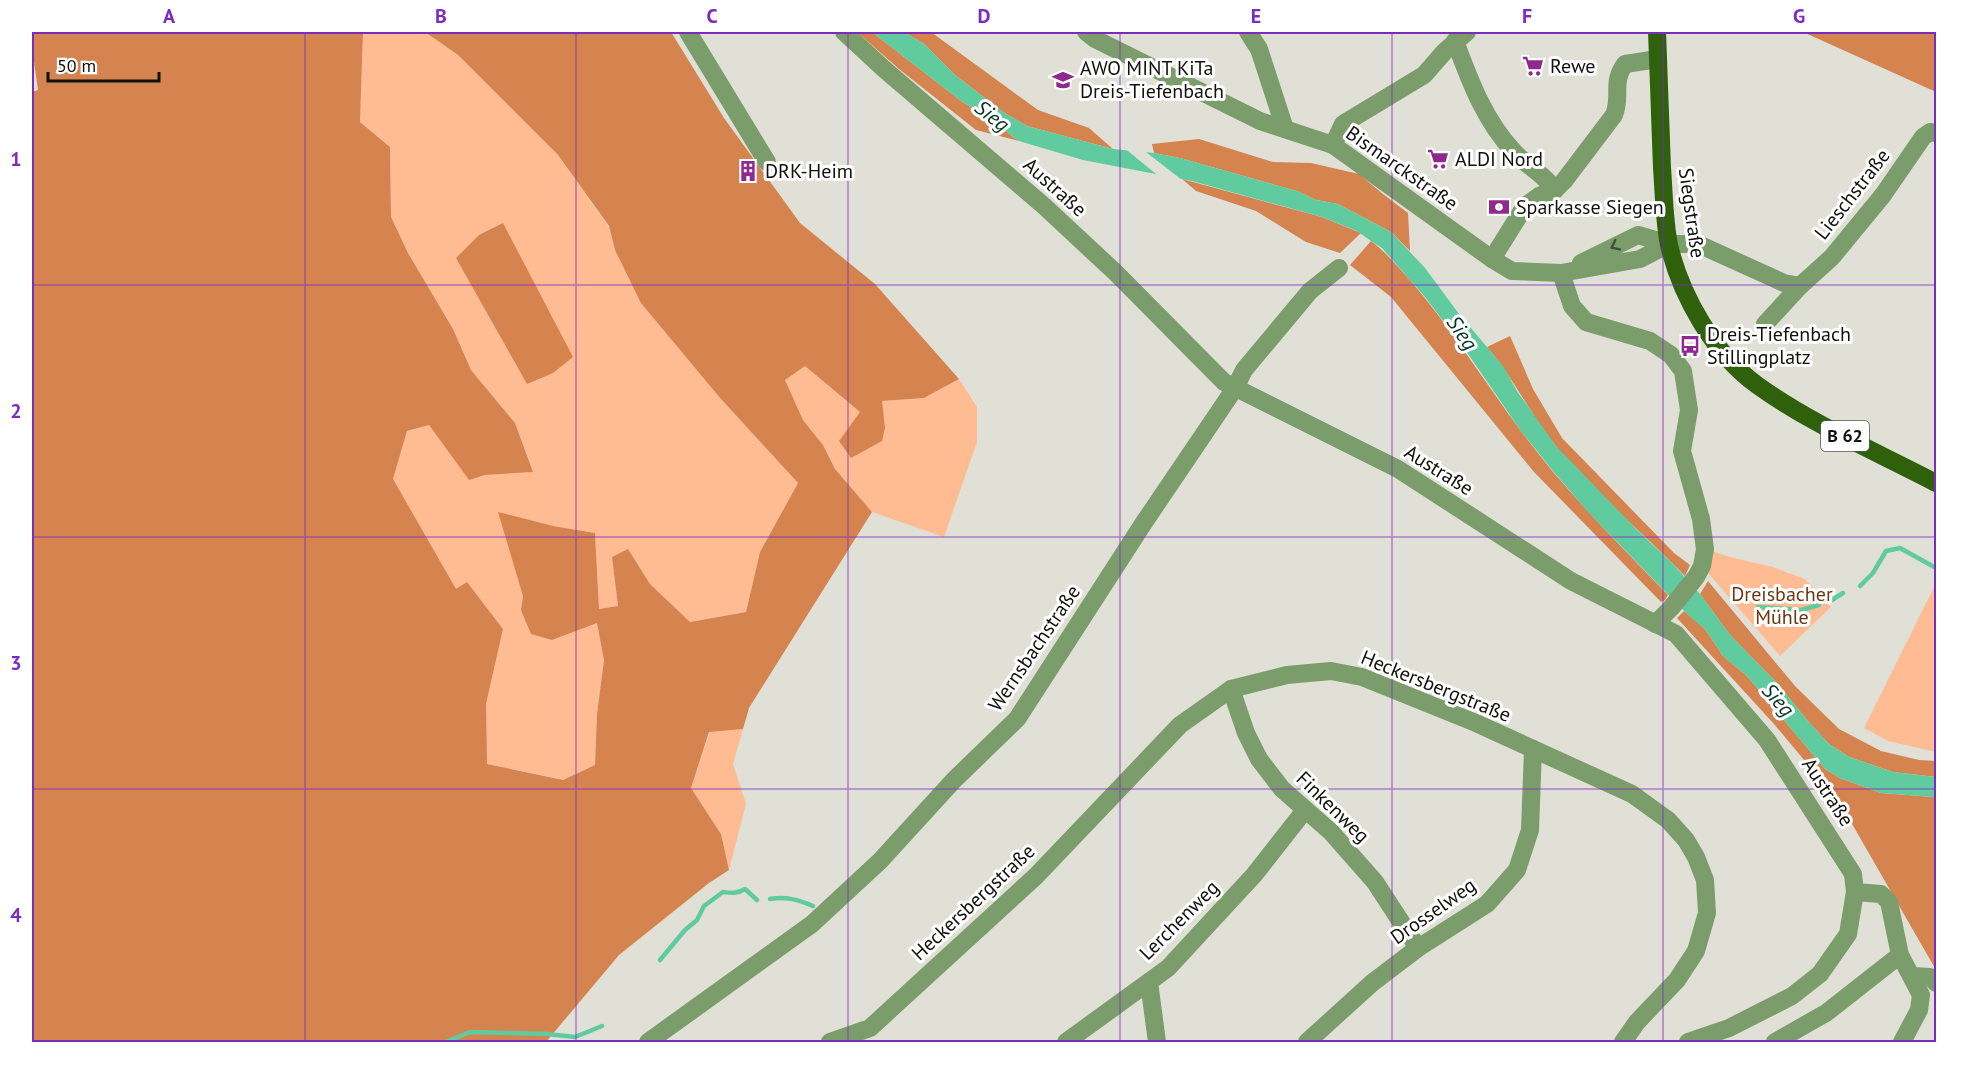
<svg xmlns="http://www.w3.org/2000/svg" width="1968" height="1074" viewBox="0 0 1968 1074" font-family="'PT Sans',sans-serif">
  <rect width="100%" height="100%" fill="#e0e0d6"/>
  <g fill="#ffbc93">
    <polygon points="363,32 425,32 458,55 558,155 609,227 615,250 721,399 798,483 760,552 746,612 690,622 650,584 628,549 612,557 618,606 599,609 595,533 553,526 523,596 521,610 552,640 597,622 604,660 597,714 595,765 563,780 486,764 486,704 503,629 467,582 456,590 393,479 407,431 429,425 469,479 485,475 533,472 515,423 471,370 453,329 408,253 391,217 390,147 360,122"/>
    <polygon points="805,366 860,412 884,425 882,401 924,398 959,379 977,407 977,442 944,537 872,512 835,469 823,445 803,420 785,380"/>
    <polygon points="1705,549 1734,558 1773,567 1805,579 1831,607 1780,656 1702,566"/>
    <polygon points="1936,583 1936,752 1888,741 1864,728"/>
    <polygon points="743,729 733,764 746,804 729,870 721,834 691,788 710,731"/>
  </g>
  <g fill="#d58450">
    <polygon points="32,32 363,32 360,122 390,147 391,217 408,253 453,329 471,370 515,423 533,472 485,475 469,480 429,425 407,431 393,479 456,589 467,582 503,629 486,704 487,764 563,780 595,765 597,714 604,660 597,623 552,640 531,634 521,610 523,596 498,512 553,526 595,533 599,609 618,606 612,557 628,549 650,584 690,622 746,612 760,552 798,483 721,399 641,303 615,250 609,226 558,155 458,55 425,32 671,32 724,118 800,223 875,284 959,379 924,398 882,401 885,428 882,441 851,458 839,441 860,412 805,366 785,380 803,420 823,445 835,469 872,512 749,708 743,729 709,732 691,788 721,834 729,870 709,883 619,955 546,1042 32,1042 32,92 38,90 32,48"/>
    <polygon points="857,32 872,32 961,101 986,117 1019,141 976,130 899,69"/>
    <polygon points="904,32 931,32 1038,110 1089,128 1113,149 1027,126 1003,112 955,75 924,44"/>
    <polygon points="1803,32 1936,32 1936,92"/>
    <polygon points="1199,139 1273,162 1311,163 1359,174 1383,194 1408,213 1410,251 1391,232 1338,204 1316,200 1297,191 1180,158 1154,153 1152,144"/>
    <polygon points="1182,179 1322,217 1361,233 1340,253 1306,242 1256,211 1196,191"/>
    <polygon points="503,223 573,357 553,373 527,384 456,258 479,235"/>
    <path d="M1371 241C1386 252 1397 266 1410 280 1451 328 1484 381 1521 431 1565 491 1617 542 1668 595L1665 600 1661 602 1534 472 1391 297 1350 265Z"/>
    <path d="M1510 336 1533 389 1562 438 1674 553 1690 565 1685 576C1642 532 1594 492 1555 445 1530 414 1513 377 1487 347Z"/>
    <polygon points="1708,581 1795,686 1839,729 1881,751 1919,760 1936,761 1936,777 1893,772 1849,757 1829,744 1807,720 1777,683 1730,635 1700,594"/>
    <polygon points="1684,611 1705,629 1723,656 1747,676 1825,769 1840,778 1881,793 1933,797 1936,799 1936,970 1840,803 1774,724 1677,618"/>
  </g>
  <polygon fill="#5fcb9e" points="872,32 904,32 924,44 955,75 1003,112 1027,126 1113,149 1154,153 1180,158 1297,191 1316,200 1338,204 1391,232 1425,268 1459,314 1503,366 1517,391 1556,446 1637,530 1673,564 1700,594 1730,635 1777,683 1807,720 1829,744 1849,757 1893,772 1936,777 1936,799 1933,797 1881,793 1840,778 1825,769 1747,676 1723,656 1705,629 1689,616 1589,513 1553,471 1521,431 1464,348 1425,297 1382,248 1371,241 1357,231 1322,217 1192,181 1083,160 1019,141 986,117 961,101"/>
  <polygon fill="#e0e0d6" points="1123,147 1142,149 1186,183 1161,178"/>
  <g fill="none" stroke-linecap="round" stroke-linejoin="round">
    <g stroke="#5fcb9e" stroke-width="4.5">
      <polyline points="1860,586 1873,573 1886,551 1900,548 1936,568"/>
      <polyline points="1832,600 1843,593"/>
      <polyline points="1758,607 1801,610 1819,605"/>
      <path d="M770 899C786 896 799 900 813 906"/>
      <path d="M660 960 685 930 697 920 704 906 723 892C731 893 737 894 745 889L757 900"/>
      <polyline points="446,1042 470,1032 547,1034 575,1037 602,1026"/>
    </g>
    <g stroke="#7b9d6b" stroke-width="18">
      <polyline points="688,32 767,162"/>
      <polyline points="844,32 884,69 1044,206 1116,273 1224,382 1398,469 1571,581 1676,634 1767,740 1853,874 1855,892 1881,894 1889,902 1900,955 1921,995 1919,1010 1902,1042"/>
      <polyline points="1086,32 1095,39 1260,121 1333,145 1492,259 1512,271 1561,273 1640,259 1669,244"/>
      <polyline points="1248,32 1259,49 1285,129"/>
      <path d="M1455 41C1470 81 1484 120 1514 152 1527 166 1544 174 1555 190"/>
      <polyline points="1333,145 1343,124 1424,75 1445,51 1467,32"/>
      <path d="M1492 259 1525 206 1539 196 1555 190 1564 181 1614 115C1622 95 1611 83 1625 64L1658 59"/>
      <polyline points="1581,263 1638,235 1669,244 1698,244 1784,283 1800,286"/>
      <polyline points="1561,273 1572,306 1586,322 1650,341 1671,355 1683,371 1689,410 1682,451 1701,519 1705,549 1702,566 1696,577 1671,608 1655,624"/>
      <polyline points="1765,324 1800,286 1832,257 1883,195 1923,137 1930,132 1936,133"/>
      <polyline points="1231,689 1246,733 1259,759 1282,789 1331,832 1375,882 1418,948"/>
      <polyline points="1912,976 1930,977 1936,983"/>
      <polyline points="1149,982 1157,1042"/>
      <polyline points="648,1042 812,924 880,861 954,780 1017,719 1143,524 1235,388 1244,370 1310,291 1339,268"/>
      <polyline points="830,1042 870,1028 1036,876 1180,725 1231,689 1287,675 1331,671 1362,677 1476,723 1632,794 1668,820 1686,840 1696,857 1705,880 1707,913 1696,951 1677,980 1637,1022 1623,1042"/>
      <polyline points="1066,1042 1168,968 1254,875 1305,810"/>
      <polyline points="1307,1042 1372,983 1418,948 1487,904 1517,870 1530,830 1533,749"/>
      <polyline points="1688,1042 1729,1028 1792,996 1820,974 1848,934 1855,892"/>
      <polyline points="1775,1042 1826,1013 1900,955"/>
    </g>
    <path stroke="#2f600b" stroke-width="18" d="M1657 32C1659 77 1660 122 1662 168 1664 193 1664 220 1669 245 1681 296 1714 354 1757 385 1811 424 1877 452 1936 483"/>
  </g>
  <defs><path id="oneway-chevron" d="M-2-3.5L2.5 0L-2 3.5" fill="none" stroke-width="1.6" stroke-linecap="round" stroke-linejoin="round" transform="scale(1.5)"/></defs>
  <use stroke="#404f37" href="#oneway-chevron" transform="translate(1615 246) rotate(154)"/>
  <path fill="none" stroke="#7b2cbf" stroke-width="1.5" stroke-opacity="0.55" d="M305 32V1042M576 32V1042M848 32V1042M1120 32V1042M1392 32V1042M1663 32V1042M32 285H1936M32 537H1936M32 789H1936"/>
  <defs>
    <symbol id="supermarket-bare" viewBox="-9 -9 18 18"><path d="M-6-5.5h2.5l.6 2H6L4.5 2H-2.5L-4.4-4H-6ZM-1.5 3.2a1.3 1.3 0 1 0 .1 0ZM3 3.2a1.3 1.3 0 1 0 .1 0Z" fill="#8f298e" stroke="#fff" stroke-width="2.5" paint-order="stroke"/></symbol>
    <symbol id="school-bare" viewBox="-9 -9 18 18"><path d="M0-5L7-2L0 1L-7-2ZM-4 1L0 2.5L4 1V4Q0 6-4 4Z" fill="#8f298e" stroke="#fff" stroke-width="2.5" paint-order="stroke"/></symbol>
    <symbol id="building-bare" viewBox="-9 -9 18 18"><path d="M-4-6H4V6H1V3H-1V6H-4ZM-2.5-4.3h1.7v1.8h-1.7ZM.8-4.3h1.7v1.8H.8ZM-2.5-1h1.7V.8h-1.7ZM.8-1h1.7V.8H.8Z" fill="#8f298e" stroke="#fff" stroke-width="2.5" paint-order="stroke"/></symbol>
    <symbol id="bank-bare" viewBox="-9 -9 18 18"><path d="M-6-4H6V4H-6ZM0-2.3a2.3 2.3 0 1 0 0 4.6a2.3 2.3 0 1 0 0-4.6Z" fill="#8f298e" stroke="#fff" stroke-width="2.5" paint-order="stroke"/></symbol>
    <symbol id="bus-bare" viewBox="-9 -9 18 18"><path d="M-5-6H5V4H4V6H2V4H-2V6H-4V4H-5ZM-3.5-4V0h7V-4ZM-3.5 1.2v1.5H-2V1.2ZM2 1.2v1.5H3.5V1.2Z" fill="#8f298e" stroke="#fff" stroke-width="2.5" paint-order="stroke"/></symbol>
  </defs>
  <g fill-rule="evenodd">
    <use href="#supermarket-bare" x="1518" y="51" width="30" height="30"/>
    <use href="#school-bare" x="1048" y="65" width="30" height="30"/>
    <use href="#supermarket-bare" x="1423" y="144" width="30" height="30"/>
    <use href="#building-bare" x="733" y="156" width="30" height="30"/>
    <use href="#bank-bare" x="1484" y="192" width="30" height="30"/>
    <use href="#bus-bare" x="1675" y="331" width="30" height="30"/>
  </g>
  <g text-anchor="middle" stroke-width="6" stroke-linejoin="round" paint-order="stroke">
    <rect fill="#fff" stroke="#585856" stroke-width="1.5" x="1821" y="421" width="48" height="30" rx="4.5"/>
    <g font-size="18" font-weight="bold" fill="#10100d">
      <text x="1845" y="442">B 62</text>
    </g>
    <g font-size="20" fill="#10100d" stroke="#fff" text-anchor="start">
      <text x="1550" y="73">Rewe</text>
      <text x="1080" y="75">AWO MINT KiTa<tspan x="1080" dy="23">Dreis-Tiefenbach</tspan></text>
      <text x="1455" y="166">ALDI Nord</text>
      <text x="765" y="178">DRK-Heim</text>
      <text x="1516" y="214">Sparkasse Siegen</text>
      <text x="1707" y="341">Dreis-Tiefenbach<tspan x="1707" dy="23">Stillingplatz</tspan></text>
    </g>
    <g font-size="20" fill="#10100d" stroke="#fff">
      <text transform="translate(1402 168) rotate(35)" y="7">Bismarckstraße</text>
      <text transform="translate(1055 187) rotate(42)" y="7">Austraße</text>
      <text transform="translate(1852 194) rotate(-52)" y="7">Lieschstraße</text>
      <text transform="translate(1692 213) rotate(82)" y="7">Siegstraße</text>
      <text transform="translate(1439 470) rotate(32)" y="7">Austraße</text>
      <text transform="translate(1034 648) rotate(-56)" y="7">Wernsbachstraße</text>
      <text transform="translate(1436 686) rotate(22)" y="7">Heckersbergstraße</text>
      <text transform="translate(1828 792) rotate(57)" y="7">Austraße</text>
      <text transform="translate(1333 807) rotate(44)" y="7">Finkenweg</text>
      <text transform="translate(973 902) rotate(-43)" y="7">Heckersbergstraße</text>
      <text transform="translate(1433 911) rotate(-35)" y="7">Drosselweg</text>
      <text transform="translate(1179 920) rotate(-45)" y="7">Lerchenweg</text>
    </g>
    <g font-size="20" fill="#6c3610" stroke="#fff">
      <text x="1782" y="601">Dreisbacher<tspan x="1782" dy="23">Mühle</tspan></text>
    </g>
    <g font-size="21" font-style="italic" fill="#023422" stroke="#fff">
      <text transform="translate(992 116) rotate(38)" y="7">Sieg</text>
      <text transform="translate(1462 333) rotate(55)" y="7">Sieg</text>
      <text transform="translate(1778 700) rotate(48)" y="7">Sieg</text>
    </g>
  </g>
  <rect width="1968" height="1074" fill="none" stroke="#ffffff" stroke-width="66"/>
  <path d="M48 72v9h111v-9" fill="none" stroke="#10100d" stroke-width="3"/>
  <text x="57" y="72" font-size="18" fill="#10100d" stroke="#ffffff" stroke-width="4.5" paint-order="stroke">50 m</text>
  <rect x="33" y="33" width="1902" height="1008" fill="none" stroke="#7b2cbf" stroke-width="2"/>
  <g font-size="20" text-anchor="middle" font-weight="bold" fill="#7b2cbf">
    <text x="169" y="23">A</text>
    <text x="441" y="23">B</text>
    <text x="712" y="23">C</text>
    <text x="984" y="23">D</text>
    <text x="1256" y="23">E</text>
    <text x="1527" y="23">F</text>
    <text x="1799" y="23">G</text>
    <text x="16" y="166">1</text>
    <text x="16" y="418">2</text>
    <text x="16" y="670">3</text>
    <text x="16" y="922">4</text>
  </g>
</svg>
